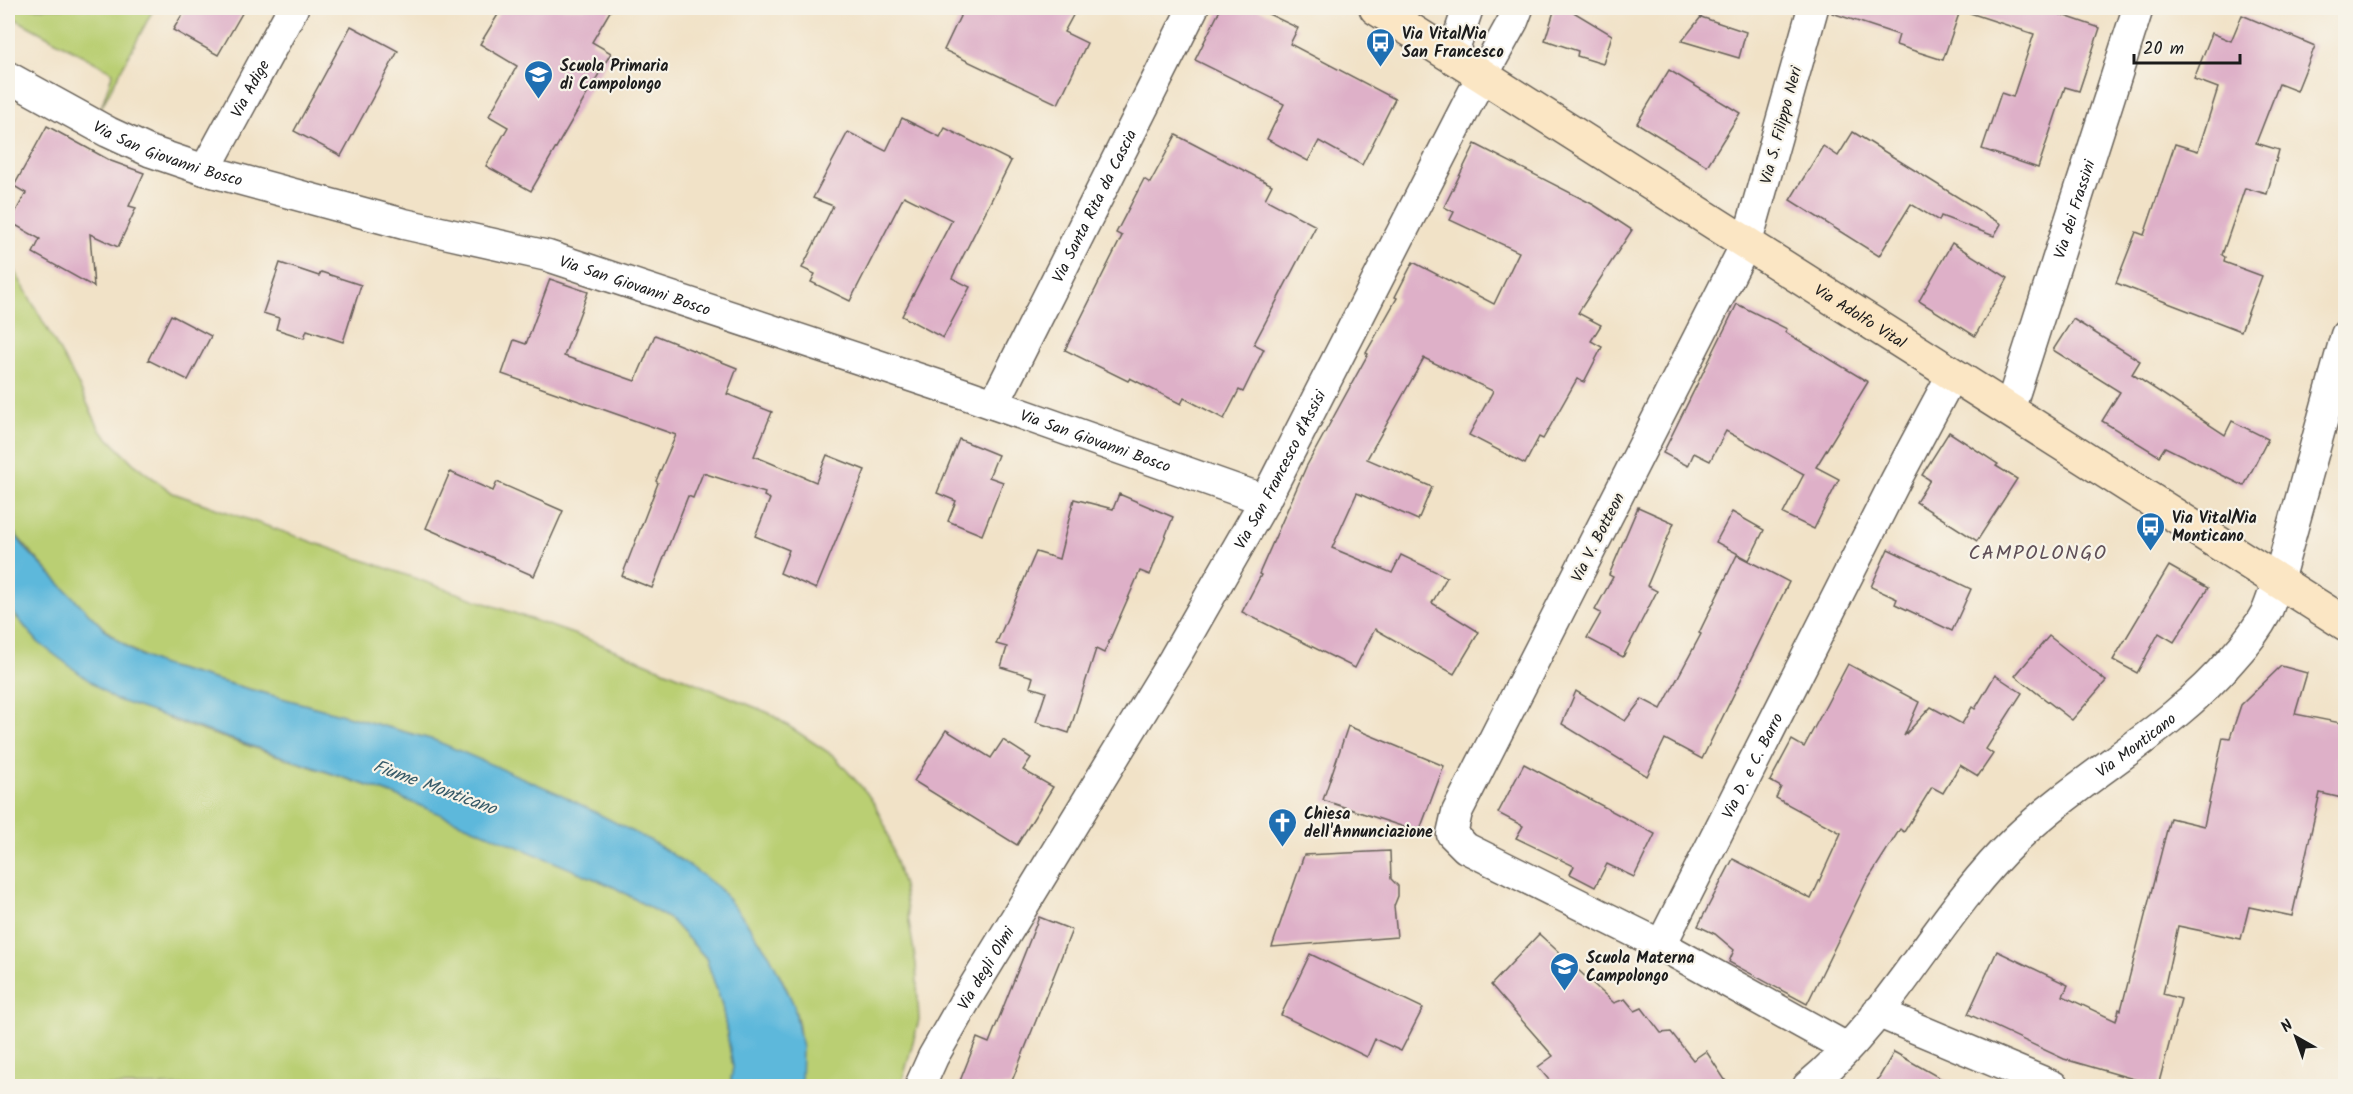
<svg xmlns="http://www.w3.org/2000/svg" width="2353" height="1094" viewBox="0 0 2353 1094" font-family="Kalam,sans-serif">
  <rect width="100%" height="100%" fill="#f7f3e8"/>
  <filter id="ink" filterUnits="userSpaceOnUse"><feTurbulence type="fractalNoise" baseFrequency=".0167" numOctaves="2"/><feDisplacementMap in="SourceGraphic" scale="12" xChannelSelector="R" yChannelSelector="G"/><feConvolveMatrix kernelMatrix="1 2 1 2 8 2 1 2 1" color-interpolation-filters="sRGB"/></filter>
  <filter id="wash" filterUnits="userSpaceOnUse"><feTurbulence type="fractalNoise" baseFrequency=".008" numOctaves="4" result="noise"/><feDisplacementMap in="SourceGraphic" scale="24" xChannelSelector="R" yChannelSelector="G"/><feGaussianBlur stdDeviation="1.35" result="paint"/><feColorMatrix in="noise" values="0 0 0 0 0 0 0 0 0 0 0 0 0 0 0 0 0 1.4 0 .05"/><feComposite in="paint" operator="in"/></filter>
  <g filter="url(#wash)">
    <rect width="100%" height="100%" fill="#f1e2c7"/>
    <g fill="#bacf73" stroke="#6b7648" stroke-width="1.5">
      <polygon points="8,8 154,8 101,108 113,72 8,15"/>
      <path d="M8 259 78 384 100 430 133 463 173 493 593 641 769 713 834 756 866 792 875 805 886 828 903 886 916 964 919 1020 901 1086H801C801 1060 803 1030 793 1004 782 974 763 947 745 920L434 740 159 664C117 645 97 622 66 590 46 569 26 548 8 525Z"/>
      <polygon points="8,607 39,643 173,721 392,794 614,887 671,920 706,958 722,1005 733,1067 730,1086 8,1086"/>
    </g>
    <polygon fill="#5db8db" stroke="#3c6a7c" stroke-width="1.5" points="8,525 26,549 107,632 136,653 159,664 187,672 434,740 560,794 653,842 690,866 719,888 745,920 770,956 794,1005 802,1048 801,1086 730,1086 733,1067 722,1005 706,958 671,920 614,887 392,794 114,699 39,643 8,607"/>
    <g id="blocks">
      <g fill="#deb0c8">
        <polygon points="186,8 245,8 218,55 173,30"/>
        <polygon points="502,8 612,8 592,42 611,53 531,191 486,166 508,127 489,116 517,66 480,44"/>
        <polygon points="964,8 1077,8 1064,32 1087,43 1058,104 944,50"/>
        <polygon points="1221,8 1256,8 1298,28 1290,44 1395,99 1362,165 1319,141 1308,161 1267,139 1284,104 1195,60"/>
        <polygon points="1555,8 1567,8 1612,35 1603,64 1577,56 1578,51 1545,40"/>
        <polygon points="1833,8 1961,8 1943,60 1896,45 1899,35 1832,13"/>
        <polygon points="1971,8 2060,8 2059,14 2100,28 2079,91 2065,87 2038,168 1982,149 2001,93 2013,97 2034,34 1970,13"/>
        <polygon points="2242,15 2315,46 2297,91 2279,84 2256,143 2279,150 2267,194 2245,188 2222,255 2225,257 2224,262 2262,276 2241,331 2116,283 2136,232 2144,235 2175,144 2198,151 2218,88 2194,79 2212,33 2231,41"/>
        <polygon points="1701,17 1746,32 1739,58 1682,41"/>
        <polygon points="351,26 398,51 341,156 294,131"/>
        <polygon points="1669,70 1740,113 1707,166 1637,123"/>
        <polygon points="902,118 940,137 945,128 1011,161 952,278 970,287 943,338 902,316 952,220 904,196 850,301 811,282 815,274 802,268 833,206 813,198 848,132 886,151"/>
        <polygon points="47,126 111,161 144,173 129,206 136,208 118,247 90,234 94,287 33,253 40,239 10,222 26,193 14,186"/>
        <polygon points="1853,132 2001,224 1994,236 1941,216 1939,221 1911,204 1879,256 1790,200 1823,146 1838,156"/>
        <polygon points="1176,135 1272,185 1265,199 1316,226 1254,344 1264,349 1243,392 1239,390 1224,419 1184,398 1181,404 1130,378 1128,381 1065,350 1122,236 1116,233 1144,179 1150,183"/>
        <polygon points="1475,144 1594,205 1632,230 1578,313 1601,325 1591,341 1602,347 1584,382 1577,379 1543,439 1539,437 1525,464 1469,435 1493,391 1424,358 1367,459 1432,487 1418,520 1357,493 1332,548 1392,573 1401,555 1447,577 1432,603 1479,632 1454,674 1375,629 1355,668 1242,612 1261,575 1259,574 1306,467 1368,354 1366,353 1397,298 1395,297 1413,262 1494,304 1519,252 1450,220 1454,212 1444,207"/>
        <polygon points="1952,243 2008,278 1975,336 1919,301"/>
        <polygon points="280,263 319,276 321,272 361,285 343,342 307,330 304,338 276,329 279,318 263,313"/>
        <polygon points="550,279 588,292 564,356 635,381 655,335 737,368 727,394 772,412 754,456 816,482 827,455 865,470 816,589 780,573 789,550 755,536 770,499 764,496 765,493 703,473 693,498 688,496 652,588 622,576 658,483 656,481 676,435 502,374 514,340 526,344"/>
        <polygon points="1737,304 1787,329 1785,332 1868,382 1816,467 1839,479 1814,529 1783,514 1804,474 1726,431 1710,461 1694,453 1688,466 1663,453"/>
        <polygon points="171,315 211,336 188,380 148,360"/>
        <polygon points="2073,319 2140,361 2132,374 2225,435 2232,421 2268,439 2244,486 2165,447 2159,456 2102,421 2120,392 2053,350"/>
        <polygon points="1949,432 1998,464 1996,466 2017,479 1977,541 1916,502 1930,480 1922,475"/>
        <polygon points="959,439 998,455 989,477 1003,482 982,535 948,521 956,501 937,493"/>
        <polygon points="450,472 493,491 497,482 563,511 534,576 426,528"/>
        <polygon points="1119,494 1173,517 1150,575 1140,571 1104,653 1096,649 1069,733 1036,722 1046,692 1030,687 1033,677 1001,667 1007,647 996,644 1036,552 1059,559 1074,499 1113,509"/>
        <polygon points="1638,507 1674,523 1647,586 1657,591 1623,657 1587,638 1601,613 1595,610 1613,577 1609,575"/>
        <polygon points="1732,512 1764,530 1749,560 1716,542"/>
        <polygon points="1888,549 1971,589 1952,631 1895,604 1897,599 1871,587"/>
        <polygon points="1737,555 1789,582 1702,759 1665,739 1647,776 1562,724 1576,691 1625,721 1642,699 1661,709 1701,634 1699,633"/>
        <polygon points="2169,566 2208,588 2174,642 2159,633 2137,673 2113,660"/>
        <polygon points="2049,636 2106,681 2072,720 2015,676"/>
        <polygon points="1848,664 1919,702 1904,736 1931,707 1962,724 1972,707 1975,709 1995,675 2022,693 1986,749 1993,754 1978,776 1960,765 1943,793 1932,787 1904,832 1900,829 1867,881 1807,1004 1729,962 1734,950 1715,934 1698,926 1733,859 1811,899 1841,833 1776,798 1781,787 1770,781 1792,740 1804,747"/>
        <polygon points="2281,666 2307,673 2295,714 2346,724 2346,799 2320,793 2292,916 2249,907 2241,939 2178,926 2163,994 2181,999 2158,1086 2064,1059 1968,1014 1997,951 2068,985 2063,996 2116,1021 2119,1009 2121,1010 2170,818 2204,826 2223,737 2230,738 2241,705"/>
        <polygon points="1348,726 1444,766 1419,832 1323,800"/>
        <polygon points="946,730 991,758 1003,740 1031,758 1023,770 1053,787 1017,845 914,781"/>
        <polygon points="1524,764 1655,834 1634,877 1607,864 1595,887 1570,874 1574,866 1516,838 1523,826 1498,813"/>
        <polygon points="1390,851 1391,879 1398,886 1398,896 1394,906 1397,937 1272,947 1304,855"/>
        <polygon points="1039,917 1072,930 1010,1086 958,1086 977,1038 989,1043"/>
        <polygon points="1539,934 1614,1003 1625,999 1635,1011 1642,1008 1661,1033 1671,1032 1693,1060 1706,1051 1729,1086 1554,1086 1538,1067 1553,1056 1491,985"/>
        <polygon points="1310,954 1423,1008 1401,1051 1375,1039 1367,1057 1281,1015"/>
        <polygon points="1894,1052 1954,1086 1874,1086"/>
      </g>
    </g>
  </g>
  <g filter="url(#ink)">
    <use href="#blocks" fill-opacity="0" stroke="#676158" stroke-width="1.5"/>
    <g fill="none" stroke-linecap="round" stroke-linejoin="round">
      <defs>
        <g id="street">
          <path id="s1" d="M1813 8 1747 242 1457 812 1452 834 1466 848 1661 945 1896 480 1952 375"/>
          <polyline points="1452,55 1468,8"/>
          <path id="s2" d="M8 77 108 132 149 151 205 170 404 224 548 256 968 395 1265 500"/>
          <path id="s3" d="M205 170 293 8"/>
          <path id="s4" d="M994 404 1193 8"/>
          <path id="s5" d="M2009 411 2138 8"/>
          <polyline points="1661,945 1847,1048"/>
          <polyline points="1877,1012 2053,1086"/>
          <path id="s6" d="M920 1086 933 1057 965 1001 1174 659 1265 500 1472 95 1513 21 1518 8"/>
          <path id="s7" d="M1808 1086C1892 1017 1938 914 2016 839 2084 774 2170 732 2232 659 2245 645 2258 628 2267 611 2271 602 2274 591 2278 581L2346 335"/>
        </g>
        <g id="secondary">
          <path id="s8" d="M1376 8 2346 624"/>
        </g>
      </defs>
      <use href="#street" stroke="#676158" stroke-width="33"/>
      <use href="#secondary" stroke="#676158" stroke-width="36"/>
      <use href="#street" stroke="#fff" stroke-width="30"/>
      <use href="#secondary" stroke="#fbe6c4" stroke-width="33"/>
    </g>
  </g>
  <defs>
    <symbol id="bus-pin" viewBox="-11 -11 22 30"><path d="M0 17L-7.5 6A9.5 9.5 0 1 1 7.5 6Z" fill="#1f6fb2" stroke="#f7f3e8"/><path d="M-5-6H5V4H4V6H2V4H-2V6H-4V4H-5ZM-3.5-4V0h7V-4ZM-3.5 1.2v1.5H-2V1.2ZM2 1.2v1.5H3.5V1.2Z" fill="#fff"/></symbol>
    <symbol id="school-pin" viewBox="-11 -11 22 30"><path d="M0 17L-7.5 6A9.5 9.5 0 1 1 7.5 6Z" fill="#1f6fb2" stroke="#f7f3e8"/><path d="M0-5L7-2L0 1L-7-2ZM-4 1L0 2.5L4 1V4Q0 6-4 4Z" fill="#fff"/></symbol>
    <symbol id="church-pin" viewBox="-11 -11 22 30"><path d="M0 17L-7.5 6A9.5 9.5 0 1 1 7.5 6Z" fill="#1f6fb2" stroke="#f7f3e8"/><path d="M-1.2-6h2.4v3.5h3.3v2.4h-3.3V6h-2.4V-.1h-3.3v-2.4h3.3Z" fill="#fff"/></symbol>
  </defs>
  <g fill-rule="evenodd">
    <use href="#bus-pin" x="1364" y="26" width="33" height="45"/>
    <use href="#school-pin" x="522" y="58" width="33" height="45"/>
    <use href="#bus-pin" x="2134" y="510" width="33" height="45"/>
    <use href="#church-pin" x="1266" y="806" width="33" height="45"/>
    <use href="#school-pin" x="1548" y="950" width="33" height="45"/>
  </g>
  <g text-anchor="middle" stroke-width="4.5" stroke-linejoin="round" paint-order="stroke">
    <g font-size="16" font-weight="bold" fill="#1c1c1c" stroke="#f7f3e8" text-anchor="start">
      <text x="1402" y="39">Via Vital/Via<tspan x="1402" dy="18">San Francesco</tspan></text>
      <text x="560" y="71">Scuola Primaria<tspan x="560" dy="18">di Campolongo</tspan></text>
      <text x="2172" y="523">Via Vital/Via<tspan x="2172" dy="18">Monticano</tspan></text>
      <text x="1304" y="819">Chiesa<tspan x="1304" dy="18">dell'Annunciazione</tspan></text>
      <text x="1586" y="963">Scuola Materna<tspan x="1586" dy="18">Campolongo</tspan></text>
    </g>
    <g font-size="16" fill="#1c1c1c" stroke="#f7f3e8">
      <text dy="6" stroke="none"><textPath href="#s3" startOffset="93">Via Adige</textPath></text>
      <text transform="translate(1780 125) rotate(-75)" y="6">Via S. Filippo Neri</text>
      <text dy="6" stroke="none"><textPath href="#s2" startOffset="178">Via San Giovanni Bosco</textPath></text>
      <text dy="6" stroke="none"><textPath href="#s4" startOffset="222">Via Santa Rita da Cascia</textPath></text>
      <text dy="6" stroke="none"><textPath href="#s5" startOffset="212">Via dei Frassini</textPath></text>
      <text dy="6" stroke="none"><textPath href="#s2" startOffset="664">Via San Giovanni Bosco</textPath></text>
      <text dy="6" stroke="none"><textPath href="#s8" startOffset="574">Via Adolfo Vital</textPath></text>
      <text dy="6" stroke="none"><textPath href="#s2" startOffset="1150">Via San Giovanni Bosco</textPath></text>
      <text dy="6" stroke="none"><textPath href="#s6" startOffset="714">Via San Francesco d'Assisi</textPath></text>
      <text transform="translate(1597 537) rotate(-63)" y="6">Via V. Botteon</text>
      <text dy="6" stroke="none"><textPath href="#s7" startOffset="476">Via Monticano</textPath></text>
      <text dy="6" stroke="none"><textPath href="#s1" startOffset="1344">Via D. e C. Barro</textPath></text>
      <text dy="6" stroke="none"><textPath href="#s6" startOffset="135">Via degli Olmi</textPath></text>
    </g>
    <g font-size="18" font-style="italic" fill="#365a68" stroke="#f7f3e8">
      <text transform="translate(435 787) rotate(20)" y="6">Fiume Monticano</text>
    </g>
    <g font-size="20" letter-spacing="1.5" fill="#605058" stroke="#f7f3e8">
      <text x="2038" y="559">CAMPOLONGO</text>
    </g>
  </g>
  <rect width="2353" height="1094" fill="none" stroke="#f7f3e8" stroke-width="30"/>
  <g transform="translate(2296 1037) rotate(320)" stroke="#f7f3e8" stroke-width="4.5" paint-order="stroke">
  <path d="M0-4.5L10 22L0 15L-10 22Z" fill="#1c1c1c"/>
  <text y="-9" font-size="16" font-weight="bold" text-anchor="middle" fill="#1c1c1c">N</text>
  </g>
  <path d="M2134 54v9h106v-9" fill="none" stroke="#1c1c1c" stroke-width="3"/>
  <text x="2143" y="54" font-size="18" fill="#1c1c1c" stroke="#f7f3e8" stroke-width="4.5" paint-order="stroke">20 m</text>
</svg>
